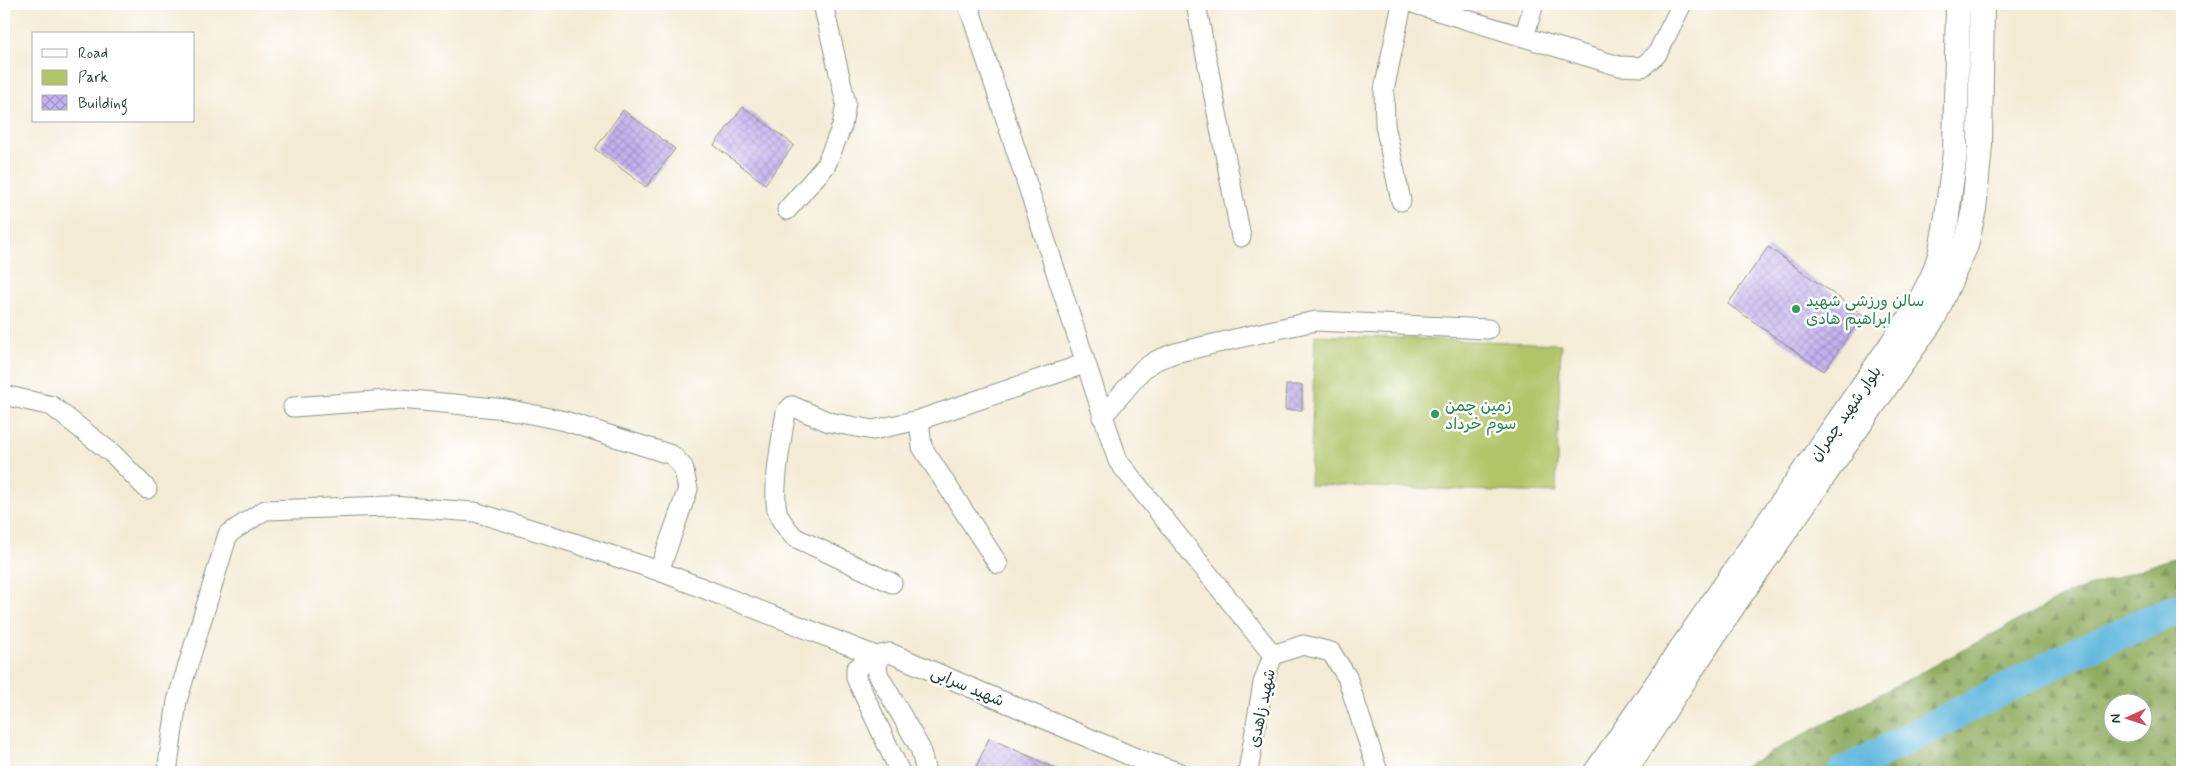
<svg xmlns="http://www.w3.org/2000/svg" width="2186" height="776" viewBox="0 0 2186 776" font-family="Mynerve,'Playpen Sans Arabic',sans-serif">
  <defs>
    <pattern id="forest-firs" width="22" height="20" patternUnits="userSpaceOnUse" patternTransform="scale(1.25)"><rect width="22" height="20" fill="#8caa5c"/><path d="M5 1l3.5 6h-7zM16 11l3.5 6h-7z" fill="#728c4d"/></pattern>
    <pattern id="building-cross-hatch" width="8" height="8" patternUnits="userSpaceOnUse" patternTransform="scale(1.25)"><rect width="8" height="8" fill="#c5b1f0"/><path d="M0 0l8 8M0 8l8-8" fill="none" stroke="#9f91c3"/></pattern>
  </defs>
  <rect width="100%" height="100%" fill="#fff"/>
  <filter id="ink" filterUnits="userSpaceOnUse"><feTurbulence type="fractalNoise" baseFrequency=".02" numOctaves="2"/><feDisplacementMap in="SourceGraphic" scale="10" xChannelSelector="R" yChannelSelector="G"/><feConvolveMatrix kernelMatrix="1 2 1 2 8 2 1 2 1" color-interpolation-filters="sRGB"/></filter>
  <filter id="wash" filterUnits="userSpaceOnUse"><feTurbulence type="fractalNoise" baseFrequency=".0096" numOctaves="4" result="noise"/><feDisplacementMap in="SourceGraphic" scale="20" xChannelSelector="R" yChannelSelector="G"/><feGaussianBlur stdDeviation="1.12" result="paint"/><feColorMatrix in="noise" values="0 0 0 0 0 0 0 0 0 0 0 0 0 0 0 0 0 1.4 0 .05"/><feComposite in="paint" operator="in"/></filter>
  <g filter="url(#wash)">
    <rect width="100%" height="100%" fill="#f4ebd5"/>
    <polygon fill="#b1c467" stroke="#68804e" points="1315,335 1561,344 1556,493 1310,485"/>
    <path fill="url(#forest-firs)" stroke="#567448" fill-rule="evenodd" d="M2182 555V772H1734L2068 594ZM2114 704H2144V734H2114Z"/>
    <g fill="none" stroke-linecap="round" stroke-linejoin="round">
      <polyline stroke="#60b7dd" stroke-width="31" points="1843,772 2071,655 2182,607"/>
    </g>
    <g id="blocks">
      <g fill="url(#building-cross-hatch)">
        <polygon points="743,107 794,145 765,184 714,145"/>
        <polygon points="623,110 675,149 646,187 595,149"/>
        <polygon points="1768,247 1863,315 1824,371 1728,304"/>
        <polygon points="1286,385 1302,385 1302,410 1285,410"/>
        <polygon points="989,738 1064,772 974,772"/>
      </g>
    </g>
  </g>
  <g filter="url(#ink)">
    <use href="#blocks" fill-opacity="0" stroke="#8a9484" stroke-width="1"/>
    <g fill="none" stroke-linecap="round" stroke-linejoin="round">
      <defs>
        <g id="minor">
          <polyline points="968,4 1118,461 1273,655"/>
          <polyline points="1196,4 1241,237"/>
          <polyline points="1415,4 1619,66 1642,67 1657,54 1682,4"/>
          <polyline points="1524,37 1534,4"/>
          <polyline points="1401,201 1385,125 1384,90 1402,4"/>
          <polyline points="787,210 826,165 842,126 846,103 823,4"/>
          <polyline points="4,395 52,406 114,455 147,489"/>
          <polyline points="293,407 401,399 506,409 565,421 672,455 683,467 688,489 659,571"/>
          <polyline points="1102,417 1143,369 1157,360 1175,353 1278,329 1316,321 1488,329"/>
          <polyline points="919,420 922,447 998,564"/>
          <path d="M892 583 794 537C788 530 782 523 778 514 771 494 782 435 786 412L792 406 829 422 873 430 919 420 1084 364"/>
          <polyline points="876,656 878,674 920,748 926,772"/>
          <polyline points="167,772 177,701 228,534 265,510 391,506 475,512 553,536 659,571 876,656"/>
          <path d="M900 772 856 678V669C866 660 877 655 890 653L1138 759 1178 772"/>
          <polyline points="1248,772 1263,683 1273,655 1303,645 1331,652 1347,677 1378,772"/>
        </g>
        <g id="major">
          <polyline points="1596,772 1916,309 1932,278 1940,256 1946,223 1955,152 1958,4"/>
          <polyline points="1624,772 1735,603 1933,319 1966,245 1974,209 1980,146 1982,4"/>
        </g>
      </defs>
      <use href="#minor" stroke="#8a9484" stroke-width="21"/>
      <use href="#major" stroke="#8a9484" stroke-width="26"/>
      <use href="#minor" stroke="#fff" stroke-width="19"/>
      <use href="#major" stroke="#fff" stroke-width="24"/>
    </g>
  </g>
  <g fill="#2e9e5b" stroke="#fff" stroke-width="2">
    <circle cx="1796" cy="309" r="5"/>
    <circle cx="1435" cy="414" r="5"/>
  </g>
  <g text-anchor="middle" stroke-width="5" stroke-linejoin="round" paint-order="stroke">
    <g font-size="16" fill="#27864d" stroke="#fff" text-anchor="start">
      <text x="1806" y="306">سالن ورزشی شهید<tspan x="1806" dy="18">ابراهیم هادی</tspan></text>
      <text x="1445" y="411">زمین چمن<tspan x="1445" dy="18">سوم خرداد</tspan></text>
    </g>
    <g font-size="16" fill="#1f3d34" stroke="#fff">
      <text transform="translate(1845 413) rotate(-55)" y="6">بلوار شهید چمران</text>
      <text transform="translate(968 686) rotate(23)" y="6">شهید سرابی</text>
      <text transform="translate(1261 708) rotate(-78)" y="6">شهید زاهدی</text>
    </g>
  </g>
  <rect width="2186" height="776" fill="none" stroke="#fff" stroke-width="20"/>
  <rect x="32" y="32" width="162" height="90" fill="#ffffff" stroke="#a5b1ae"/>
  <rect x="42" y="49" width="25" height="8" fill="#ffffff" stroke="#a5b1ae"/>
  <text x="78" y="58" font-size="15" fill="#1f3d34">Road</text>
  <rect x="42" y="70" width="25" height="15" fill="#b1c467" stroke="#a5b1ae"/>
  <text x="78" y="82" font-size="15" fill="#1f3d34">Park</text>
  <rect x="42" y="95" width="25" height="15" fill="url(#building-cross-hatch)" stroke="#a5b1ae"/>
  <text x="78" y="108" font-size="15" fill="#1f3d34">Building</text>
  <g transform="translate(2128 718) rotate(267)"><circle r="24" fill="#ffffff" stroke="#a5b1ae"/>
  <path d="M0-4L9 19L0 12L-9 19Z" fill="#d1495b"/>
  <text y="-8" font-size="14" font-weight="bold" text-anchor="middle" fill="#1f3d34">N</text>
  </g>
</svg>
